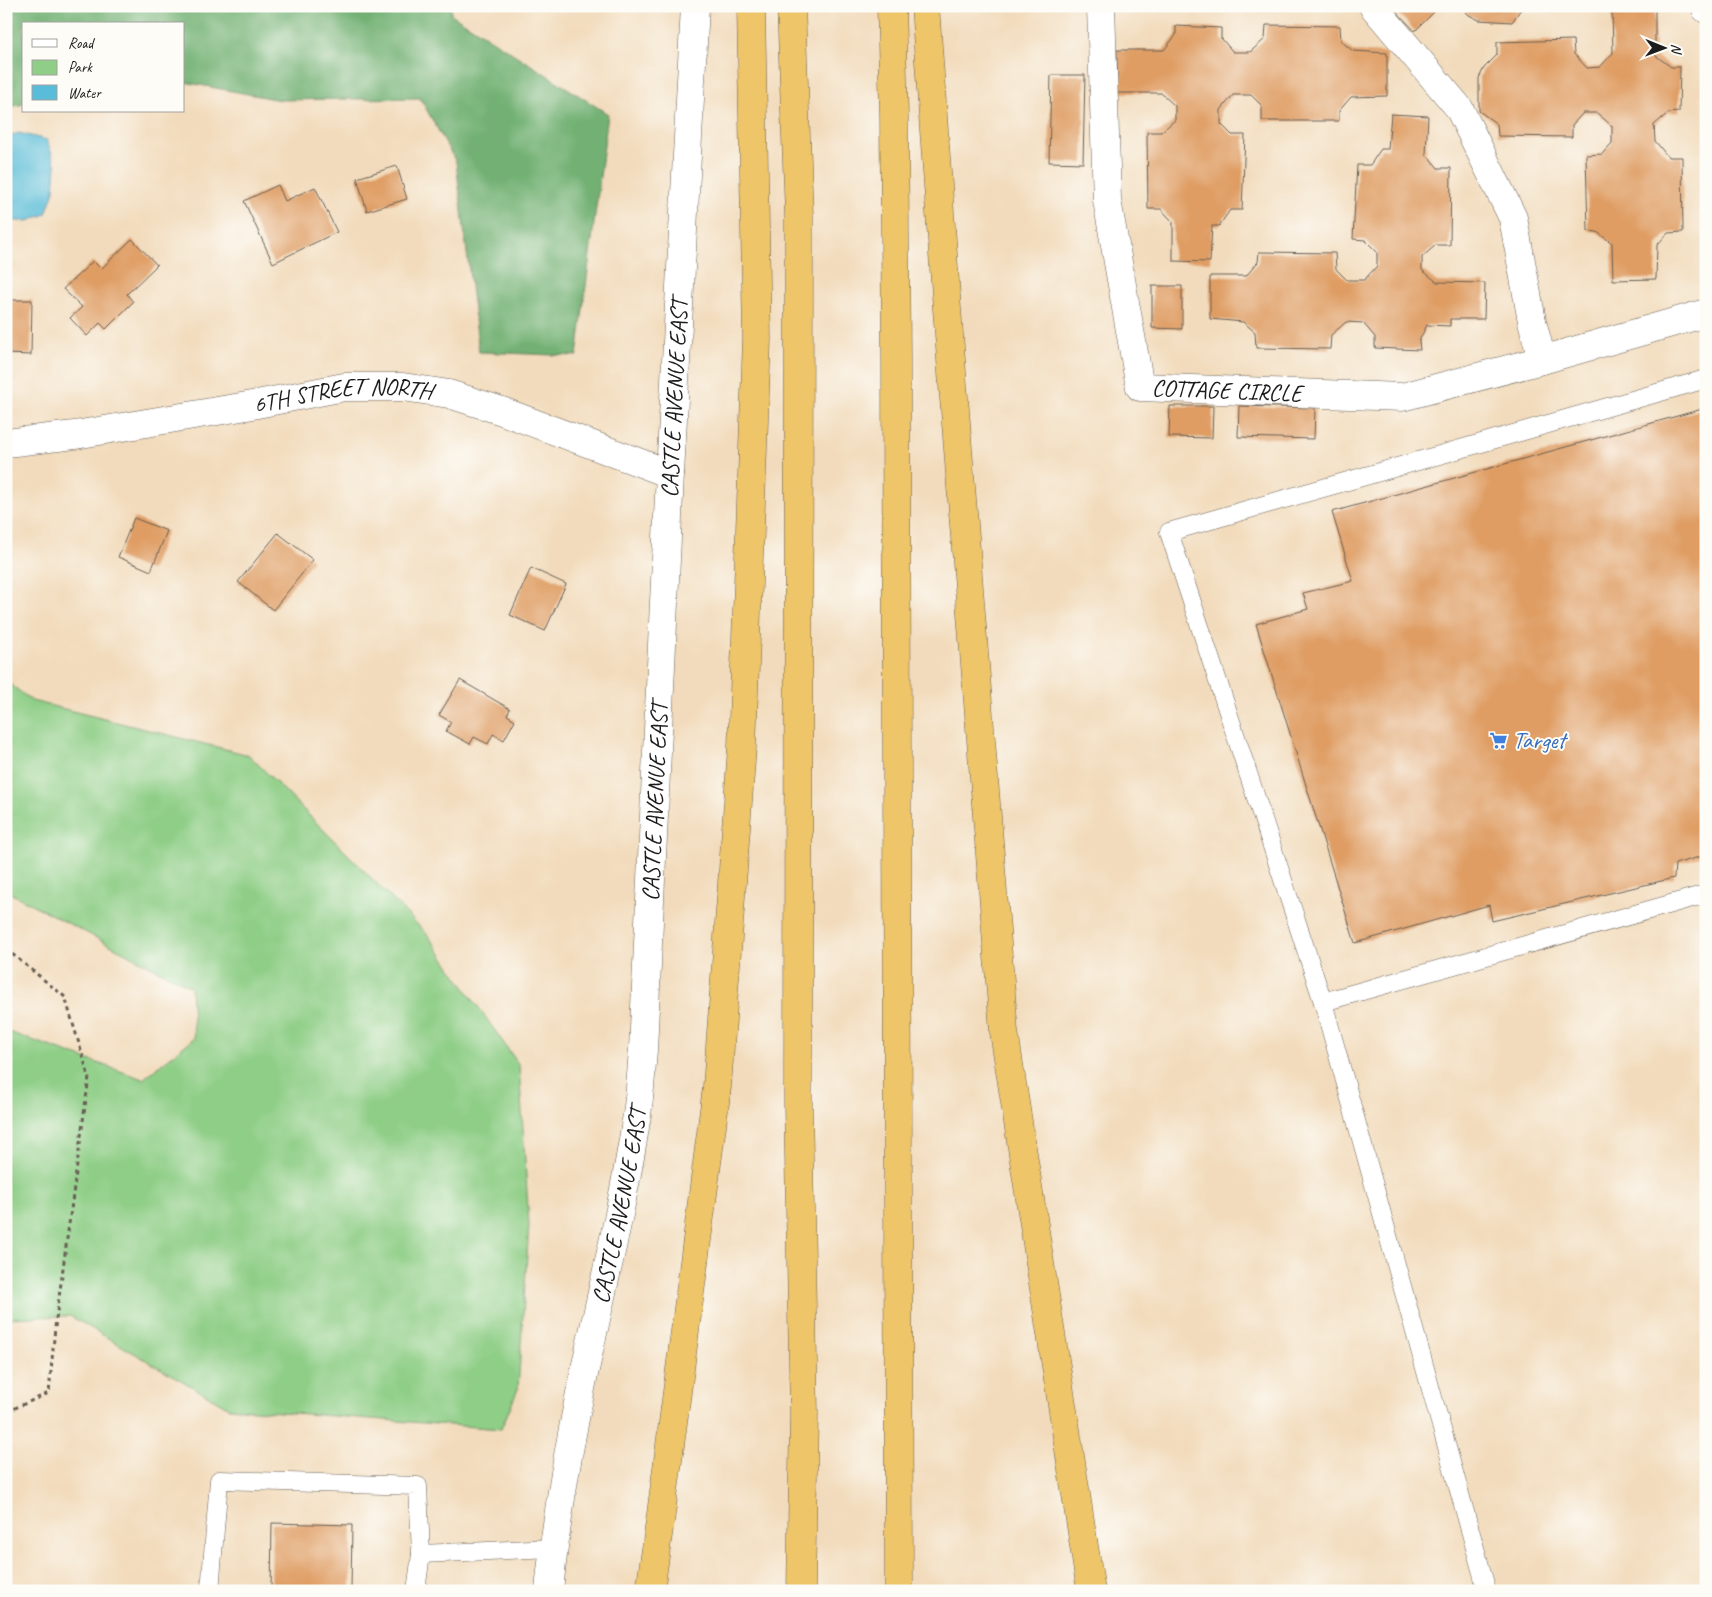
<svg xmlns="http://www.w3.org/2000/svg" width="1712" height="1597" viewBox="0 0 1712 1597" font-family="Caveat,sans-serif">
  <rect width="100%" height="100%" fill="#fdfcf7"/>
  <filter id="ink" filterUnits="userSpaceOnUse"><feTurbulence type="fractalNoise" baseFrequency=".02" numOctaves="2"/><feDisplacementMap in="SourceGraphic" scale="10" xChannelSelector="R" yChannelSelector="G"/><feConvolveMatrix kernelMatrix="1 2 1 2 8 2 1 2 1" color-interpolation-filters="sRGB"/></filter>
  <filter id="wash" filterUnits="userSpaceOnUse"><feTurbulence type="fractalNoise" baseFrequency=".0096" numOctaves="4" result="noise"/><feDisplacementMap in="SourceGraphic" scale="20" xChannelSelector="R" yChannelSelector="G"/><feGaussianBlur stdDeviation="1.12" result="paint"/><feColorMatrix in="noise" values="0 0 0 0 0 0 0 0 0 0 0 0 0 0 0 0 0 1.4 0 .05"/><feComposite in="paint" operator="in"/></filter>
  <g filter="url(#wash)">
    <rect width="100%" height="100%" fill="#f2dbbc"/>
    <polygon fill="#8ece86" stroke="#557551" points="6,681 32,701 249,755 427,934 519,1065 529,1225 518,1389 501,1429 229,1408 70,1316 6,1318 6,1031 143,1079 194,1038 191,987 6,891"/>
    <polygon fill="#72b173" stroke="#476648" points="6,6 451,6 451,14 608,114 577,356 479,352 456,162 420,98 280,100 184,82 184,24 24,24 24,104 6,108"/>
    <polygon fill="#59bcd8" stroke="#3a6c7a" points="19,133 47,140 56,166 54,191 46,214 28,221 6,221 6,137"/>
    <g id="blocks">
      <g fill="#df9d63">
        <polygon points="1391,6 1435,6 1437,9 1415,31"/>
        <polygon points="1460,6 1523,6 1512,22 1479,20 1469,15"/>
        <polygon points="1655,8 1655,55 1671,67 1680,67 1679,112 1668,113 1654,125 1655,141 1668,157 1682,157 1683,232 1668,233 1657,245 1656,279 1613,280 1612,243 1597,232 1588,231 1586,155 1602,154 1612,143 1612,126 1597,113 1583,113 1572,125 1572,137 1498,136 1497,124 1479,111 1479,78 1484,68 1497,55 1497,42 1573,40 1574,54 1587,68 1600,67 1613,53 1612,9"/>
        <polygon points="1266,25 1340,26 1341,41 1353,51 1387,53 1387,96 1351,97 1339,111 1339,121 1262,121 1262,106 1251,95 1233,95 1221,110 1221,124 1232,135 1245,135 1242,210 1230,210 1219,226 1212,226 1210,262 1173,261 1173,222 1161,209 1148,209 1147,132 1161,132 1175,120 1175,106 1161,93 1117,93 1117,50 1164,50 1176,35 1176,26 1221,28 1221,38 1233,52 1250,52 1265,39"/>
        <polygon points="1051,75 1085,75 1083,163 1049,162"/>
        <polygon points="1391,114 1428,116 1426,154 1438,168 1451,168 1450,245 1436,245 1422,257 1422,270 1437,282 1485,283 1484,319 1450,319 1450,326 1427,325 1419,341 1420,350 1375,348 1375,337 1363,323 1346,322 1331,335 1330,349 1256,348 1255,332 1243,322 1210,319 1210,276 1246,276 1258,262 1259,252 1335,253 1336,269 1347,280 1364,280 1377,266 1377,252 1365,240 1353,239 1357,165 1370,165 1381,149 1388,149"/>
        <polygon points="397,166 407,199 367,211 357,178"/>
        <polygon points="278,185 285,201 315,187 337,232 273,263 244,201"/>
        <polygon points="132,239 157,265 127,294 133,302 106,329 100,323 87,336 70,318 82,307 63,289 93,261 101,269"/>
        <polygon points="1152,286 1182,286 1182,329 1152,328"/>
        <polygon points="6,300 32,300 31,355 6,354"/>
        <polygon points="1170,406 1213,406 1212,438 1169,437"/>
        <polygon points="1239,406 1315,408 1314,439 1238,437"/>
        <polygon points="1706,408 1706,855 1675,864 1674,878 1492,921 1489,905 1355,943 1256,624 1308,609 1303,593 1353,581 1332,512"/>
        <polygon points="134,518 167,531 151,571 118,557"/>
        <polygon points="278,533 313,560 273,610 238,582"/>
        <polygon points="531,568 566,584 545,631 510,615"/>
        <polygon points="460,680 510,709 507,715 515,720 504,740 493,734 488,744 474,737 470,744 446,731 451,722 439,715"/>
        <polygon points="272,1523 352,1525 351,1591 271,1591"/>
      </g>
    </g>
  </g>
  <g filter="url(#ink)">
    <use href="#blocks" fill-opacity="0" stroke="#675f54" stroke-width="1"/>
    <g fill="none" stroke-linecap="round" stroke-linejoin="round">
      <defs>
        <g id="service">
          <polyline points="1706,379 1169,532 1323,1002 1706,894"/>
          <polyline points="1323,1002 1487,1591"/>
          <polyline points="421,1554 553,1548"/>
          <polyline points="210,1591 219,1480 418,1486 421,1554 416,1591"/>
        </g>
        <g id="minor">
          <path id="s1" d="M1101 6 1107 200 1140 387 1402 397 1542 360 1532 321 1513 218 1459 108 1373 6"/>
          <polyline points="1705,6 1706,9"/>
          <polyline points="1542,360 1706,313"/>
          <path id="s2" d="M6 443 75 435 247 406 344 387H403L449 394 502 411 670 474"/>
        </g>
        <g id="tertiary">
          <path id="s3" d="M549 1591C556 1518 569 1445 584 1374 602 1290 623 1206 636 1121 640 1098 641 1073 643 1050L670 474 695 6"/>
        </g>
        <g id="motorway">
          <polyline points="791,6 799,215 798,1105 804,1414 801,1591"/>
          <polyline points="891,6 894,115 896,356 899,1591"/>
          <polyline points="925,6 947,309 1004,1032 1091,1591"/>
          <polyline points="650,1591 661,1514 717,1087 742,747 757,339 751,6"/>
        </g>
      </defs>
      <use href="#service" stroke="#675f54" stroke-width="19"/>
      <use href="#minor" stroke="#675f54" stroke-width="29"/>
      <use href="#tertiary" stroke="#675f54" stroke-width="29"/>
      <use href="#motorway" stroke="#675f54" stroke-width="29"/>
      <polyline stroke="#675f54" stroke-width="3" stroke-dasharray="4 4" stroke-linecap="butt" points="6,949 65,997 89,1077 55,1327 49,1393 6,1412"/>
      <use href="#service" stroke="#fff" stroke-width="18"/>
      <use href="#minor" stroke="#fff" stroke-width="28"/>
      <use href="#tertiary" stroke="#fff" stroke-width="28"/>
      <use href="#motorway" stroke="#eec569" stroke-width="28"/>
    </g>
  </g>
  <defs>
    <symbol id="supermarket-bare" viewBox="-9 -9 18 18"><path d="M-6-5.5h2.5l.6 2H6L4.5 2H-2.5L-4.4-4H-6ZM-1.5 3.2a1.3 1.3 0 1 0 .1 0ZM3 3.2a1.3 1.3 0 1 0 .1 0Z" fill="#3f7fe0" stroke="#fdfcf7" stroke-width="2.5" paint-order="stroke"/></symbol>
  </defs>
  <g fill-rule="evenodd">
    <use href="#supermarket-bare" x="1486" y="728" width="25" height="25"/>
  </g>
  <g text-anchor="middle" stroke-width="4" stroke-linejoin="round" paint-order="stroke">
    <g font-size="24" fill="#1c1c1c" stroke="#fdfcf7">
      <text dy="8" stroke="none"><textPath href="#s1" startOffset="471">COTTAGE CIRCLE</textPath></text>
      <text dy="8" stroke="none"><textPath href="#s3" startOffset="1202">CASTLE AVENUE EAST</textPath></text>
      <text dy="8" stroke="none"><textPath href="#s2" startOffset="341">6TH STREET NORTH</textPath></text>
      <text dy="8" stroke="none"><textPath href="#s3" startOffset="798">CASTLE AVENUE EAST</textPath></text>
      <text dy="8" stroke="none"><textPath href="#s3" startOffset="392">CASTLE AVENUE EAST</textPath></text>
    </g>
    <g font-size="24" fill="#366cbe" stroke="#fdfcf7" text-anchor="start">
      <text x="1513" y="748">Target</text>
    </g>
  </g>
  <rect width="1712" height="1597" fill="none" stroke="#fdfcf7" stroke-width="25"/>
  <rect x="22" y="22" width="162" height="90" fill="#fdfcf7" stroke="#a3a29f"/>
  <rect x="32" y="39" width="25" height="8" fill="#ffffff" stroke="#a3a29f"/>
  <text x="68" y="48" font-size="15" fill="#1c1c1c">Road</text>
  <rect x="32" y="60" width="25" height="15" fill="#8ece86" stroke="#a3a29f"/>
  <text x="68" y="72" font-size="15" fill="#1c1c1c">Park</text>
  <rect x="32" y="85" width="25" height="15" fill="#59bcd8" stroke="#a3a29f"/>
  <text x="68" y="98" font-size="15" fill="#1c1c1c">Water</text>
  <g transform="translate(1664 48) rotate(91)" stroke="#fdfcf7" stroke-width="4" paint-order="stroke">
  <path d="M0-4L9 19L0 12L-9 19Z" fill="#1c1c1c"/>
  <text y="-8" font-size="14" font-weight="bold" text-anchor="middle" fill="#1c1c1c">N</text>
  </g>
</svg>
